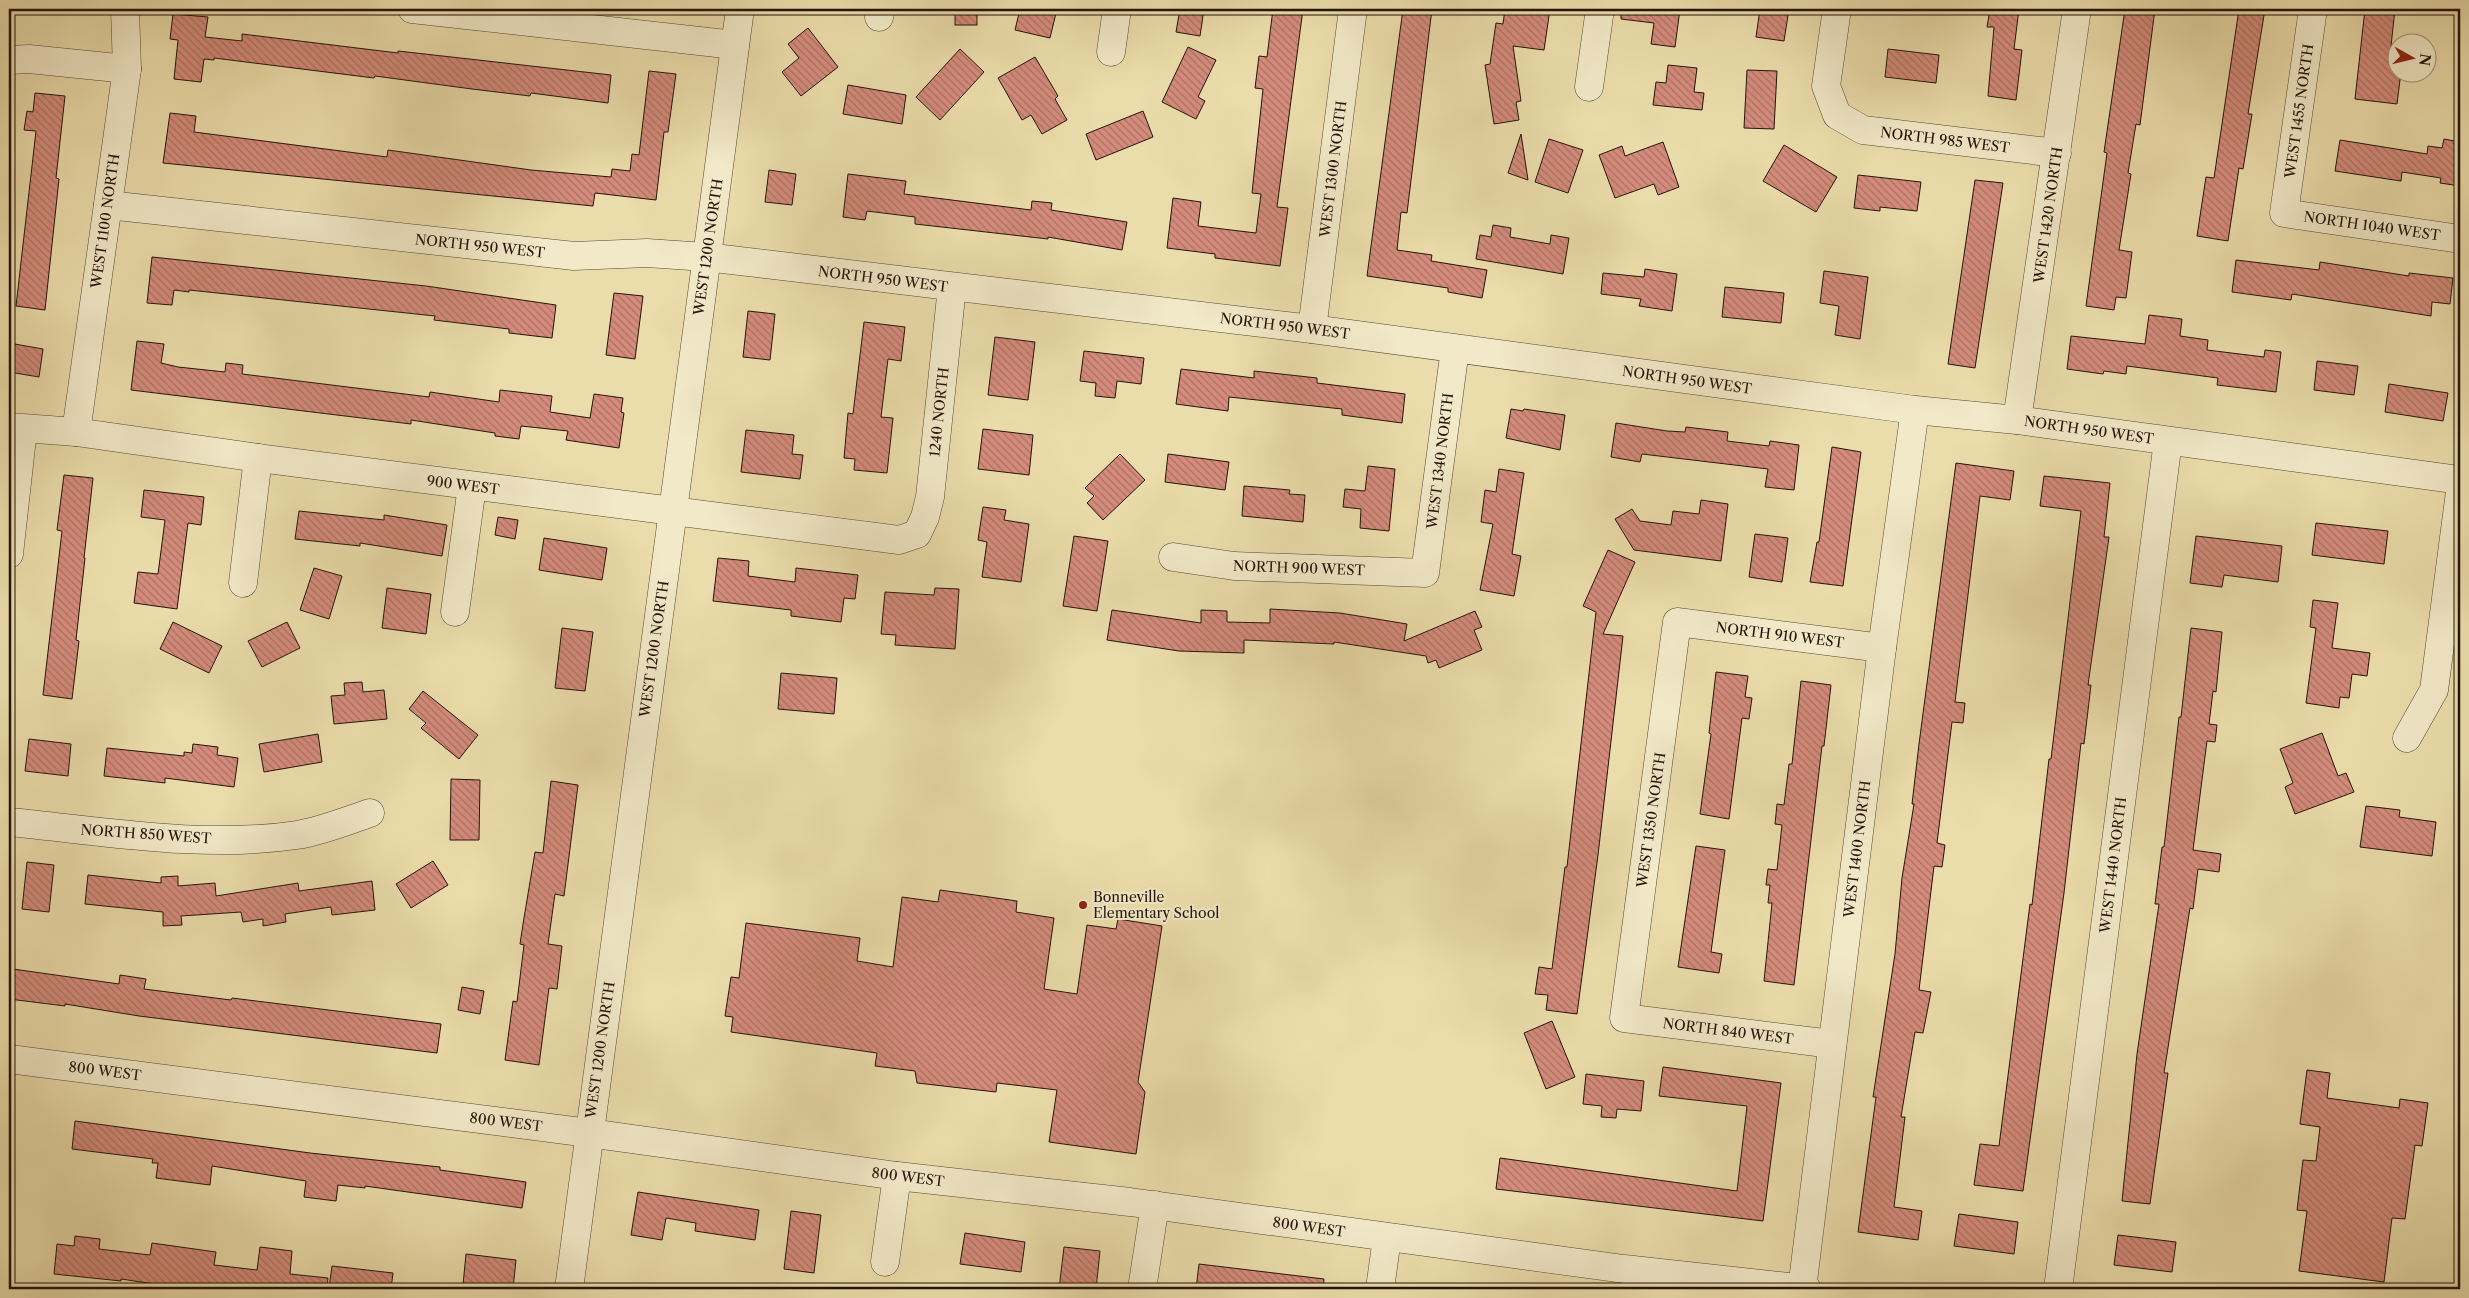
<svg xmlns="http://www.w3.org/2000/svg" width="2469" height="1298" viewBox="0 0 2469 1298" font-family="'Libre Caslon Text',serif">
  <defs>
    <pattern id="building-back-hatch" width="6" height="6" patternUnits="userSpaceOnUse" patternTransform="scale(1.25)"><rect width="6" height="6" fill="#d58c7c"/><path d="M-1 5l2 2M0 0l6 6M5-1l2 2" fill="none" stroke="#ac7164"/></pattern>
  </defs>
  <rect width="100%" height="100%" fill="#ebddab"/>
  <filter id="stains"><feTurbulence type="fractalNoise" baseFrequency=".004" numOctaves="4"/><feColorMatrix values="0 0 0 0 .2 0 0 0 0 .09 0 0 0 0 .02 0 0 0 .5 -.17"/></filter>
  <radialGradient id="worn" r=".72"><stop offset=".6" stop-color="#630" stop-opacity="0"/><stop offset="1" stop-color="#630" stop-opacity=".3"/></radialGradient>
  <g fill="url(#building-back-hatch)" stroke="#231309">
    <rect x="955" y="9" width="22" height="16"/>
    <polygon points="1020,9 1057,9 1050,38 1015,30"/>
    <polygon points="1180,9 1204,9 1200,36 1176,32"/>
    <polygon points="1273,9 1303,9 1277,207 1288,208 1280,266 1215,258 1215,254 1167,248 1173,198 1201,202 1198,226 1256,233 1261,194 1252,193 1263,89 1255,88 1259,56 1267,57"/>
    <polygon points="1403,9 1432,9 1407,213 1401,212 1397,250 1432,255 1431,261 1487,270 1482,298 1448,292 1448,288 1367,276"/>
    <polygon points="1505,9 1550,9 1544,50 1513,46 1521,101 1516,102 1519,120 1494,124 1485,65 1490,64 1496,23 1503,24"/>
    <polygon points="1621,9 1680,9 1675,47 1651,44 1654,23 1621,19"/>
    <polygon points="1760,9 1789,9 1784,41 1756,37"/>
    <polygon points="1990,9 2019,9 2014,49 2022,50 2016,100 1988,96 1994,27 1987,27"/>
    <polygon points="2125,9 2155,9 2140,125 2136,124 2128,173 2131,174 2119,250 2132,252 2126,298 2116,297 2114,310 2086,306 2107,153 2104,152"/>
    <polygon points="2239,9 2265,9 2248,114 2252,114 2243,169 2239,168 2228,241 2197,236 2206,177 2214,178"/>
    <polygon points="2365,9 2395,9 2389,65 2396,66 2396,72 2401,72 2397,104 2355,99"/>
    <polygon points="173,14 208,17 205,37 242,41 242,34 398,53 398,51 611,75 608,103 531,93 530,96 472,89 375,76 374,78 214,58 214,60 204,59 201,82 174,79 178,40 170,39"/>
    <polygon points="808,28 838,67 801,96 782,72 799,58 788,44"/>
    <polygon points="1188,47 1216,60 1198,97 1205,101 1196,119 1162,102"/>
    <polygon points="960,49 984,72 940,120 916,97"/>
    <polygon points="1888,49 1939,55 1936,83 1885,77"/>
    <polygon points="1035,57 1058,96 1055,99 1067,120 1042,134 1031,115 1022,120 998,78"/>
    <polygon points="1668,65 1697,68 1694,92 1704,93 1702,110 1653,105 1656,82 1666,83"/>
    <polygon points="1747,70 1777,71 1774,129 1744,128"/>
    <polygon points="649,71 676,74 668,132 664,132 656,200 595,193 593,206 163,163 170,113 196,116 194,132 387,157 388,150 531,170 611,177 612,169 630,171 632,154 639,155"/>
    <polygon points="848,85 906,95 902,124 843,114"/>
    <polygon points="35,93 65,96 56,178 59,179 45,310 16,306 36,131 24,130 27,111 33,112"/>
    <polygon points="1143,111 1153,137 1096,160 1086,134"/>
    <polygon points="1521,134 1528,180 1508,173"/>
    <polygon points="1549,139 1583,150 1568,193 1535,182"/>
    <polygon points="2444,139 2460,142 2460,186 2440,183 2441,178 2402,172 2401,181 2335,171 2340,140 2427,154 2428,146 2442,148"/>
    <polygon points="1663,142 1679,187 1658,195 1654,184 1615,198 1599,155 1622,146 1625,156"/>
    <polygon points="1784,145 1837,177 1816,212 1763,181"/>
    <polygon points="769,170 796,174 792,205 765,202"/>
    <polygon points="848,174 906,181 904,194 1031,210 1032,201 1052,203 1051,210 1127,222 1122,250 1048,237 1048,239 915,224 915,217 867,211 865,220 843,217"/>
    <polygon points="1858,175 1921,182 1917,211 1880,207 1880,211 1854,208"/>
    <polygon points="1975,180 2003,183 1975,368 1948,364"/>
    <polygon points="1493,225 1511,228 1510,237 1550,244 1551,235 1569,238 1563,274 1476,259 1480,235 1491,237"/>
    <polygon points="152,257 426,286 556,305 552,338 509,333 509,329 434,320 435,316 189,290 189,292 174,290 172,305 147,303"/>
    <polygon points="2236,260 2319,270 2320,262 2409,276 2409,273 2453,278 2450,304 2432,302 2431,316 2292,294 2291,300 2232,292"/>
    <polygon points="1645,269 1677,274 1672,311 1639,306 1641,299 1601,294 1603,273 1644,277"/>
    <polygon points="1824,271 1868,277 1860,339 1835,335 1839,306 1820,303"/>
    <polygon points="1725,287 1784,293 1781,323 1722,317"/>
    <polygon points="614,293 643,296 635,359 606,355"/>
    <polygon points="748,311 775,314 770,360 743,357"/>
    <polygon points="2149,315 2182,319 2180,336 2208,340 2207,350 2264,357 2265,350 2281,352 2276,392 2217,385 2218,378 2127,366 2126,374 2104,371 2103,374 2067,369 2071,336 2145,344"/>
    <polygon points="864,322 905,327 901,361 888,359 881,417 893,418 887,473 854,470 855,459 844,458 848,413 853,414"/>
    <polygon points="995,337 1035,342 1028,400 988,395"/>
    <polygon points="137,341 164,344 161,363 178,367 225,372 226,363 243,365 242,374 429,397 430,392 499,402 500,390 552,396 550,412 590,418 594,394 623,398 621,412 624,413 619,448 566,440 568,431 521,426 519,439 495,436 495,433 411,420 411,424 131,390"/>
    <polygon points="9,343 43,349 39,377 9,372"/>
    <polygon points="1084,351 1144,358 1141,384 1117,381 1115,398 1095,396 1096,383 1080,381"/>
    <polygon points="2317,361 2358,366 2354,395 2314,390"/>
    <polygon points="1181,369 1254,378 1254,371 1317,378 1317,383 1405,394 1402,423 1342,415 1342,409 1229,397 1228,411 1176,404"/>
    <polygon points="2389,384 2448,393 2443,421 2385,412"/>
    <polygon points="1511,409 1523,411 1524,409 1565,415 1560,450 1506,438"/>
    <polygon points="1616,423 1667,431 1685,432 1686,427 1728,432 1727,441 1769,446 1770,441 1799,445 1794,490 1765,487 1768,469 1642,454 1640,462 1611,457"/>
    <polygon points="983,429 1033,435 1029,475 978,469"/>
    <polygon points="746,430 794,435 792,454 803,455 800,479 741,472"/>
    <polygon points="1832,447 1861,452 1843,586 1810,582 1817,542 1819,542"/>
    <polygon points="1120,454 1145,480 1103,520 1087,503 1094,496 1085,488"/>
    <polygon points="1168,454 1229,462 1225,490 1165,482"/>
    <polygon points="1956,463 2014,471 2010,500 1980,496 1955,702 1965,703 1963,723 1952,722 1937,843 1945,845 1942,867 1934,866 1919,990 1931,992 1923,1033 1915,1032 1901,1117 1905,1117 1894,1207 1922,1211 1918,1240 1858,1232 1876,1097 1873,1097 1895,954 1902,878 1914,804 1912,804 1919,744"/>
    <polygon points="1368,466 1395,469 1389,531 1360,528 1361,509 1343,507 1345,489 1365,491"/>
    <polygon points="1499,469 1524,473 1512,554 1521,556 1514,596 1480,590 1493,524 1481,522 1485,490 1496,492"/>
    <polygon points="64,475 93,478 84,558 85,558 76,640 79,641 72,699 43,695 62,531 57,530"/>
    <polygon points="2044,476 2110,483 2104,537 2109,537 2088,685 2091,685 2084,744 2081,743 2064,893 2023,1191 1974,1185 1980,1144 1999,1146 2030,904 2032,905 2049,759 2051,759 2081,511 2040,506"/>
    <polygon points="1244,486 1290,490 1289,494 1305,495 1303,522 1242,516"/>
    <polygon points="144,490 204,497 201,525 188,523 177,609 134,603 138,572 158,574 165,520 141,517"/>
    <polygon points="1701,500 1728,504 1721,561 1634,550 1615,519 1632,509 1640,521 1671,525 1673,511 1699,514"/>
    <polygon points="983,507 1006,510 1004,520 1029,524 1021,582 982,577 987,542 978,540"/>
    <polygon points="299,511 384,520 384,515 447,525 442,556 360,543 360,546 295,539"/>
    <polygon points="498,517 518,520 515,539 495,535"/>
    <polygon points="2316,523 2388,531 2384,564 2312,555"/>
    <polygon points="1755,534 1788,538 1782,582 1749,577"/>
    <polygon points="1074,536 1108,541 1097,611 1063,606"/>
    <polygon points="2196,536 2282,546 2278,582 2224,575 2222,587 2190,583"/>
    <polygon points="544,538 607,548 602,580 539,570"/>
    <polygon points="1608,550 1635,562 1603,634 1623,636 1598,855 1577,1014 1546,1010 1548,995 1535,994 1539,967 1552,969 1565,867 1567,867 1596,612 1583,606"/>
    <polygon points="718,558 749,561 748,576 795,582 796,568 858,575 855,599 844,598 841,622 791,616 791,610 713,601"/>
    <polygon points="314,568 342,576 329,619 300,610"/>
    <polygon points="387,588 431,594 426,634 382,628"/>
    <polygon points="935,588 959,589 955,649 895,645 896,635 881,634 885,592 934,595"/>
    <polygon points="2313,600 2338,603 2332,648 2370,653 2367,676 2352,674 2349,698 2340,697 2339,708 2306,703 2316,628 2310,627"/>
    <polygon points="1270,609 1340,613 1407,624 1404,641 1475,611 1482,627 1474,630 1482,650 1439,668 1436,660 1428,663 1426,656 1334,642 1334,644 1244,640 1244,653 1179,651 1107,640 1112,610 1201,623 1201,610 1227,611 1227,622 1270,623"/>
    <polygon points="173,622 222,646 209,673 160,649"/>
    <polygon points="287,622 300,648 262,667 248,641"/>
    <polygon points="562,628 593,632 585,691 555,688"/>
    <polygon points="2191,628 2222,632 2216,692 2213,691 2209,724 2217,725 2215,742 2207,741 2193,850 2221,854 2219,872 2198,869 2193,909 2190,908 2164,1073 2168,1073 2150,1204 2122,1201 2137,1054 2159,904 2155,904 2162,847 2164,847 2179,717 2181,717"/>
    <polygon points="1716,672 1748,676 1745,697 1752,698 1749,719 1742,718 1729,819 1700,814 1711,734 1709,733"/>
    <polygon points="781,673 837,678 834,714 778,709"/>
    <polygon points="1801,681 1831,685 1824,746 1822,746 1794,985 1764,981 1772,903 1768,903 1770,885 1766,885 1768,869 1777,870 1782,825 1775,824 1777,804 1784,805 1789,764 1792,764"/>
    <polygon points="362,682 363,692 384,690 387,719 334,724 331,696 345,695 344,683"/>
    <polygon points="423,691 478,735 459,759 421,728 426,723 409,709"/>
    <polygon points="2322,733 2338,776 2346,773 2354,792 2295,814 2285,787 2293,783 2280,749"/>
    <polygon points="318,734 322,762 264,772 259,744"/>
    <polygon points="29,739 71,744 68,776 25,771"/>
    <polygon points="193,744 218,747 217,755 238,758 234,787 165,778 165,783 104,776 107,748 184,756 184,752 192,753"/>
    <polygon points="451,779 480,780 479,840 450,840"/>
    <polygon points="551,781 578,785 564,896 555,894 548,944 562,946 557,989 549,988 539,1065 505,1060 513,1001 517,1002 524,945 520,944 523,924 535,852 543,853"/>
    <polygon points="2366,806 2400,810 2399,817 2436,822 2432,856 2360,847"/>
    <polygon points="1696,846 1725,850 1711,952 1722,954 1719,973 1678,967"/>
    <polygon points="433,861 448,885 411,908 396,884"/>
    <polygon points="27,862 54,865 49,912 22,909"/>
    <polygon points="88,875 161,883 161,877 178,876 178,886 215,883 216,896 298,883 299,891 372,881 375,910 332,915 331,907 285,914 286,922 263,926 263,919 243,922 241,912 181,916 182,925 163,926 163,912 85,904"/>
    <polygon points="940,890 1017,901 1016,912 1054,918 1044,989 1077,994 1087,925 1116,929 1118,919 1162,926 1138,1082 1145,1092 1136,1154 1049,1142 1057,1090 997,1083 996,1092 917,1083 915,1071 875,1066 877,1053 731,1032 733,1017 725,1016 731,977 739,978 746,923 860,938 857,961 893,967 902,897 938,902"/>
    <polygon points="13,969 119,984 120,975 146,979 144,989 231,1000 232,998 441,1024 437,1053 139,1016 65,1004 65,1006 9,999"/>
    <polygon points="462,987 484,991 480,1014 458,1010"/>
    <polygon points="1552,1021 1575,1077 1546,1089 1524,1033"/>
    <polygon points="1663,1067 1781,1083 1763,1221 1496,1189 1500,1158 1737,1191 1747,1106 1659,1096"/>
    <polygon points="2307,1070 2330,1073 2327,1098 2399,1108 2400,1099 2428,1103 2422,1146 2415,1145 2405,1219 2392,1218 2384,1282 2299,1271 2307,1211 2297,1210 2303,1160 2316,1161 2320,1127 2300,1124"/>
    <polygon points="1586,1074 1644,1081 1641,1111 1617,1109 1616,1118 1601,1117 1602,1106 1583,1104"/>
    <polygon points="75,1121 310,1153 440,1167 440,1170 526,1182 522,1208 365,1186 365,1188 338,1185 336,1201 304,1197 306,1181 212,1166 210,1185 156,1178 158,1163 152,1163 153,1159 72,1149"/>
    <polygon points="638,1192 759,1210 755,1240 695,1231 696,1223 666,1218 662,1240 631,1235"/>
    <polygon points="791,1211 821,1215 814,1273 784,1269"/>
    <polygon points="1959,1214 2018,1222 2014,1254 1954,1246"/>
    <polygon points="965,1233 1025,1242 1021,1272 960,1264"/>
    <polygon points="2118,1235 2176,1242 2172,1272 2114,1265"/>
    <polygon points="75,1236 100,1239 99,1249 150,1255 152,1243 216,1252 214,1265 257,1270 260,1247 292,1251 290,1274 328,1278 327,1289 188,1289 121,1279 121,1281 54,1274 57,1244 74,1246"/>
    <polygon points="1064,1247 1100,1251 1096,1289 1059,1289"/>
    <polygon points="466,1254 516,1260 513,1289 480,1289 480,1287 463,1285"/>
    <polygon points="1199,1264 1324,1279 1323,1289 1196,1289"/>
    <polygon points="332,1266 393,1273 391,1289 329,1289"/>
  </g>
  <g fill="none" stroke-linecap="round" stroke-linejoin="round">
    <defs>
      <g id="minor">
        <polyline points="412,9 735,45"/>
        <polyline points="1837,9 1826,86 1837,115 1863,130 2057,153"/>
        <polyline points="2313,9 2284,213 2460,239"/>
        <polyline points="879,17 881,9"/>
        <polyline points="1111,52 1117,9"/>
        <polyline points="9,60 29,59 127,69"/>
        <polyline points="1589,87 1600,9"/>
        <polyline points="108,205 574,256 647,253 706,257 1312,329 1915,410 2017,420 2460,480"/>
        <polyline points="1312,329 1353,9"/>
        <polyline points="2017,420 2077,9"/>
        <polyline points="9,427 76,432 258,458 899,540 917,534 925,517 930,497 952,287"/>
        <polyline points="76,432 127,69 125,9"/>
        <polyline points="9,554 23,429"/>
        <polyline points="1173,557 1234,566 1425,573 1455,349"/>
        <polyline points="243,583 258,458"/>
        <polyline points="455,612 472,486"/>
        <polyline points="2407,738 2434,690 2460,492"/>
        <path d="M9 822C103 831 203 849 297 835 322 831 346 821 370 813"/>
        <polyline points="1832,1044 1624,1018 1677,622 1882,648"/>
        <polyline points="9,1059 589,1133 897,1176 1130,1202 1624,1269 1807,1289"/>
        <polyline points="885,1262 897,1176"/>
        <polyline points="569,1289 740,9"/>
        <polyline points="1142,1289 1155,1205"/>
        <polyline points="1380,1289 1387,1238"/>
        <polyline points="1802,1289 1882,648 1915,410"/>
        <polyline points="2058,1289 2168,441"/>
      </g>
    </defs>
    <use href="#minor" stroke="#554632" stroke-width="29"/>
    <use href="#minor" stroke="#f2e9c8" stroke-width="28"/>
  </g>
  <circle fill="#8f2418" stroke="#f2e9c8" stroke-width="2" cx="1083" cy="905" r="5"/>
  <g text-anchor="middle" stroke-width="4" stroke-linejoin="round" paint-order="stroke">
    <g font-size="14" fill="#231309" stroke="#f2e9c8">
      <text transform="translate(2299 111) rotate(-82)" y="5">WEST 1455 NORTH</text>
      <text transform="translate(1945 140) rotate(7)" y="5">NORTH 985 WEST</text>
      <text transform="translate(1333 169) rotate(-83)" y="5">WEST 1300 NORTH</text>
      <text transform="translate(2048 215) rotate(-82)" y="5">WEST 1420 NORTH</text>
      <text transform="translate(105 221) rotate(-82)" y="5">WEST 1100 NORTH</text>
      <text transform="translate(2372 226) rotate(8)" y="5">NORTH 1040 WEST</text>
      <text transform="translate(480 246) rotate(6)" y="5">NORTH 950 WEST</text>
      <text transform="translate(708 247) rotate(-82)" y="5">WEST 1200 NORTH</text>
      <text transform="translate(883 279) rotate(7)" y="5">NORTH 950 WEST</text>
      <text transform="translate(1285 326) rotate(7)" y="5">NORTH 950 WEST</text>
      <text transform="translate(1687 380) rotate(8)" y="5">NORTH 950 WEST</text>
      <text transform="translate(939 412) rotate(-84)" y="5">1240 NORTH</text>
      <text transform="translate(2089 430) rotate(8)" y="5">NORTH 950 WEST</text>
      <text transform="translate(1440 461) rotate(-83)" y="5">WEST 1340 NORTH</text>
      <text transform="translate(463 485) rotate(7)" y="5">900 WEST</text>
      <text transform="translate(1299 568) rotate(2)" y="5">NORTH 900 WEST</text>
      <text transform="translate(1780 635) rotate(7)" y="5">NORTH 910 WEST</text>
      <text transform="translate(654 649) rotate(-82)" y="5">WEST 1200 NORTH</text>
      <text transform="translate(1651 820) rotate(-82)" y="5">WEST 1350 NORTH</text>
      <text transform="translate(146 834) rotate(4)" y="5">NORTH 850 WEST</text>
      <text transform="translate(1857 849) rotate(-83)" y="5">WEST 1400 NORTH</text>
      <text transform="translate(2113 865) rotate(-83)" y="5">WEST 1440 NORTH</text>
      <text transform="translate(1728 1031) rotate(7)" y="5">NORTH 840 WEST</text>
      <text transform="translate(600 1050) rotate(-82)" y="5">WEST 1200 NORTH</text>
      <text transform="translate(105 1071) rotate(7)" y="5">800 WEST</text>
      <text transform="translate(506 1122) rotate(7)" y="5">800 WEST</text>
      <text transform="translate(908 1177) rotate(7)" y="5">800 WEST</text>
      <text transform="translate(1309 1227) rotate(8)" y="5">800 WEST</text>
    </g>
    <g font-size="14" fill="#231309" stroke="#f2e9c8" text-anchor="start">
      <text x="1093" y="902">Bonneville<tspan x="1093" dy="16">Elementary School</tspan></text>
    </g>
  </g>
  <rect width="2469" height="1298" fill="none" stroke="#ebddab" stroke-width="30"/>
  <rect x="10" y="10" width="2449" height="1278" fill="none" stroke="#231309" stroke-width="2.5"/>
  <rect x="15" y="15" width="2439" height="1268" fill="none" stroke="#231309"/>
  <g transform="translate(2412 58) rotate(98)"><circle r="24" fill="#f2e9c8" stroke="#9f937c"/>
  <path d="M0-4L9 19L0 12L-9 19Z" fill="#8f2418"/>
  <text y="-8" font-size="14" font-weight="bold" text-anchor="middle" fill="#231309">N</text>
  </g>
  <rect width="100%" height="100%" filter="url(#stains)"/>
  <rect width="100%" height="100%" fill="url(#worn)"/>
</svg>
